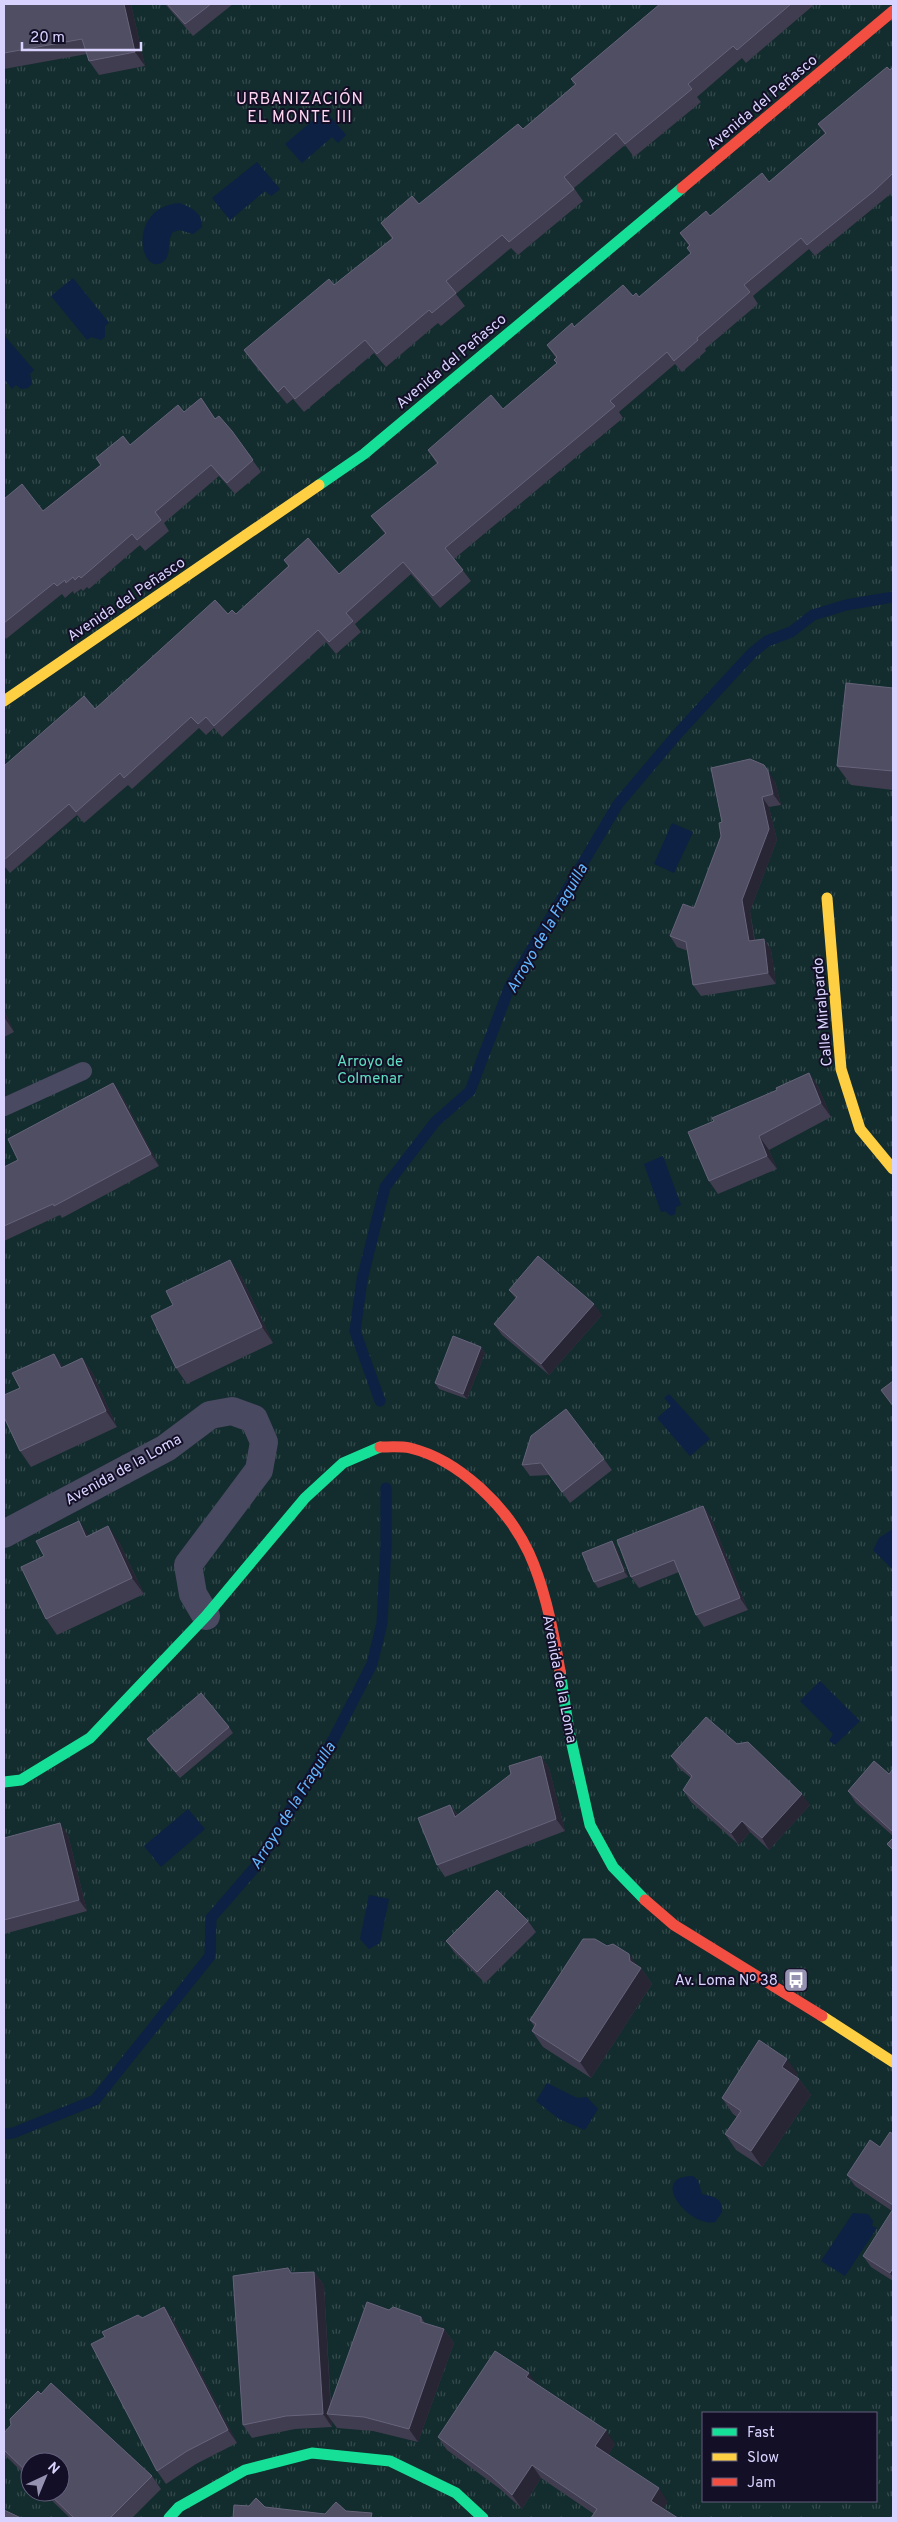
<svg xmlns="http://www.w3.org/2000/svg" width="897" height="2522" viewBox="0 0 897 2522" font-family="Overpass,sans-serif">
  <defs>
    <pattern id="park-tufts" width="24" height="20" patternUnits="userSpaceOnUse" patternTransform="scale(1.25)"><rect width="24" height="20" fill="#132c2d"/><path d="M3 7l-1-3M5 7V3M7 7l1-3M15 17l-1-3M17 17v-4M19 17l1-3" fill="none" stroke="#354a4c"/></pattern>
  </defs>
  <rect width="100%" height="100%" fill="#161421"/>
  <path fill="url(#park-tufts)" fill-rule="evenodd" d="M4 4H893V2518H4ZM703 2413H876V2501H703ZM30 2462H60V2492H30Z"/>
  <g fill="#0d2144">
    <polygon points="325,110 346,135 338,143 332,137 302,163 285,144"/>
    <polygon points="257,162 280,189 271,196 265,191 230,220 212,198"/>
    <path d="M179 203C191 207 203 213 202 227L193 234 180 230 173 232C166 241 172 254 164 261 141 280 125 208 179 203Z"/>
    <polygon points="73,278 109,323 105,326 105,337 101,340 91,337 87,340 51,296"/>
    <polygon points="4,335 34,370 30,374 32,384 28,388 21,389 16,385 12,389 4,379"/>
    <polygon points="672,823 693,832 674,873 654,864"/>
    <polygon points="663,1156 681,1205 676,1207 675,1214 671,1216 665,1211 661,1212 644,1164"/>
    <polygon points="669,1394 710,1439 690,1456 657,1418 671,1406 664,1398"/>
    <polygon points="893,1529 893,1570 873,1550 879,1538"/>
    <polygon points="820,1681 860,1721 835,1745 829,1741 833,1734 800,1701"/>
    <polygon points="188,1809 205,1829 161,1867 144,1846"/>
    <polygon points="369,1895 389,1899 380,1943 369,1949 360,1939"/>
    <polygon points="547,2083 577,2098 587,2097 598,2109 585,2130 559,2119 536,2101"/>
    <path d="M693 2176 698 2180 702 2194C714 2197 723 2198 722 2212L715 2222C690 2228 647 2176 693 2176Z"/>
    <polygon points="853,2213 868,2214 873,2221 872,2226 877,2228 845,2276 821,2261"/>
  </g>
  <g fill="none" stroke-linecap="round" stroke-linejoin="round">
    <g stroke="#0d2144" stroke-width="11">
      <polyline points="380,1401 355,1331 362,1280 385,1187 435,1122 470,1091 510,986 618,804 679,732 752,653 767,641 791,632 813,615 846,605 893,597"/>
      <polyline points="4,2134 13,2133 95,2100 210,1956 211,1918 256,1866 334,1738 372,1664 382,1623 386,1545 386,1488"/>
    </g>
    <polyline stroke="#4a4962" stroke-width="18" points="4,1107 83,1071"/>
    <polyline stroke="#4a4962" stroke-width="28" points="4,1534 166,1448 210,1415 232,1411 254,1419 264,1442 259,1470 188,1565 193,1594 206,1616"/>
    <g stroke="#16e098" stroke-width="11">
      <polyline points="319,485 364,454 682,188"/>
      <polyline points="560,1671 569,1731 590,1825 613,1867 645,1900"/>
      <polyline points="4,1782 21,1780 90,1738 206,1616 305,1498 343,1463 380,1447"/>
      <polyline points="169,2518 179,2507 245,2470 312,2453 390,2461 456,2493 483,2518"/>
    </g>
    <g stroke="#ffcf43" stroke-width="11">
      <polyline points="4,701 319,485"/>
      <polyline points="827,898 841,1069 860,1129 893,1169"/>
      <polyline points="822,2016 893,2062"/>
    </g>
    <g stroke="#f24e42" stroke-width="11">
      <polyline points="682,188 893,11"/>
      <path d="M380 1447C389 1447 401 1446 410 1448 460 1460 508 1508 529 1553 545 1588 554 1633 560 1671"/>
      <polyline points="645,1900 674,1925 822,2016"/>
    </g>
  </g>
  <g fill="#403d50">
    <polygon points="4,4 131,4 145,66 99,75 89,61 87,54 4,69"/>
    <polygon points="165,4 233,4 193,36"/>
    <polygon points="660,4 815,4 746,63 742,58 697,97 701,102 634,157 625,145 574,188 583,201 518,255 511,248 456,294 465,306 441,326 438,323 386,367 374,353 304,412 293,399 287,404 253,363 244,350 334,285 392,239 381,223 419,204 523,129 575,85 571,79"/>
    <polygon points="893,67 893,192 815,256 809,249 753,296 758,304 705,349 706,351 682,372 675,364 619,412 623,418 454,559 471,581 440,608 411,574 355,624 361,632 336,654 326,642 222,737 214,728 206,735 199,728 132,789 128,785 84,823 77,815 10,873 4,866 4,766 95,709 228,614 236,614 288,566 284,560 339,574 385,534 371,516 437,464 428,450 503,409 557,363 556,358 547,345 574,327 633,296 639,297 691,253 687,248 689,246 680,233 769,182 825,134 818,124"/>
    <polygon points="184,412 215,419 232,431 261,472 235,494 219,476 164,523 169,531 145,551 140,545 89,589 87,587 83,591 81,589 74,594 73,591 65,598 62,594 6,639 4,636 4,499 43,511 100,465 96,458 130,445"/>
    <polygon points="893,688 893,790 851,785 837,766"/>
    <polygon points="775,781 781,805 769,807 777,840 750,911 755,940 764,939 771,950 776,984 701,996 693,985 688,951 677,947 670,936 694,908 721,836 722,822"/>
    <polygon points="4,1010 14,1032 4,1037"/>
    <polygon points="809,1073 818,1086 831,1117 769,1150 777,1169 718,1194 709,1181 714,1121 777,1090"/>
    <polygon points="113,1083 121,1094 159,1166 62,1218 60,1215 4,1241 4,1167 18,1160"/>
    <polygon points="241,1276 273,1343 187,1384 176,1368"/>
    <polygon points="509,1290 602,1315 549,1375 502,1335 494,1324 516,1299"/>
    <polygon points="481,1347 485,1353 467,1399 439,1389 435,1383"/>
    <polygon points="54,1354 63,1367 82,1358 93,1374 117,1427 31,1467 20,1451 20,1388"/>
    <polygon points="604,1459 612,1470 570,1503 549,1475 530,1476 522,1465"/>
    <polygon points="703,1506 711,1518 748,1610 704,1627 696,1615 679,1572 639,1588 631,1577"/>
    <polygon points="89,1535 119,1542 144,1594 57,1635 46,1619"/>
    <polygon points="612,1541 616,1547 628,1577 598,1588 594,1582"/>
    <polygon points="229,1727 233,1733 180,1778 151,1745 147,1739"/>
    <polygon points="737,1744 810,1805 769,1850 750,1832 739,1845 691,1802 683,1790 691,1778 679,1768 671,1756"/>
    <polygon points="541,1756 549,1768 565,1831 445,1877 437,1865 450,1805 458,1815"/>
    <polygon points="893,1769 893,1836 856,1803 848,1791 889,1774"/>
    <polygon points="68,1835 87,1911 4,1934 4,1838"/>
    <polygon points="528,1921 536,1932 485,1983 454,1952 446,1941"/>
    <polygon points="607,1946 629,1954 637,1966 641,1968 652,1984 591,2078 543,2047 532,2031 534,2026 530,2020"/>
    <polygon points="798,2074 797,2077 799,2079 811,2095 762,2167 736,2150 725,2134 737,2117 733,2114 722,2098"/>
    <polygon points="893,2134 893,2281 871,2267 863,2256 892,2211 855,2186 847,2175 880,2147"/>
    <polygon points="314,2272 324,2285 331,2406 389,2310 421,2317 425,2323 444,2329 454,2343 418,2442 373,2431 337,2428 331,2420 332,2427 295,2429 252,2438 243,2425 291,2273"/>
    <polygon points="164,2307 173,2320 237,2443 196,2464 166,2484 157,2471 142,2318"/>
    <polygon points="536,2384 615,2444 608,2455 668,2502 594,2514 541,2478 522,2509 500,2489 447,2450 438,2437"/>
    <polygon points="41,2394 152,2476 161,2489 132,2518 70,2518 43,2492 60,2492 30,2462 30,2480 4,2454 4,2433"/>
  </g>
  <g fill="#282635">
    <polygon points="124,4 131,4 145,66 135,52"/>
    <polygon points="764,765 775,781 781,805 773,794"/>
    <polygon points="762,797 769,807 777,840 750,911 756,951 749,941 742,900"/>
    <polygon points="764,939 771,950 776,984 768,973"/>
    <polygon points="4,1010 14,1032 4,1017"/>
    <polygon points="809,1073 818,1086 831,1117 821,1103"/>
    <polygon points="113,1083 121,1094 159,1166 151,1154"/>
    <polygon points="759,1136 769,1150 777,1169 767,1156"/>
    <polygon points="230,1260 241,1276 273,1343 262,1327"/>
    <polygon points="594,1304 602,1315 549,1375 541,1364"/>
    <polygon points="481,1347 485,1353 467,1399 463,1394"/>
    <polygon points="54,1354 65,1370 61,1368"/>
    <polygon points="82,1358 93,1374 117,1427 106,1411"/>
    <polygon points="703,1506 711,1518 748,1610 740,1598"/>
    <polygon points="79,1521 90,1537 86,1537"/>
    <polygon points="108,1526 119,1542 144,1594 132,1578"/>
    <polygon points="612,1541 616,1547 628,1577 624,1571"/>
    <polygon points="541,1756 549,1768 565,1831 556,1819"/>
    <polygon points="802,1794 810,1805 769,1850 762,1838"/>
    <polygon points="450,1805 459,1817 455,1817"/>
    <polygon points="742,1821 750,1832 739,1845 731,1833"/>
    <polygon points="60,1823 68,1835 87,1911 79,1900"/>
    <polygon points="629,1954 640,1969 641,1968 652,1984 591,2078 580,2062 630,1961"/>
    <polygon points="787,2059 798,2074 793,2082 782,2067"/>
    <polygon points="799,2079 811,2095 762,2167 751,2151"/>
    <polygon points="893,2268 893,2277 890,2273"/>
    <polygon points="314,2272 324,2285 331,2415 327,2414 331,2420 332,2427 323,2414"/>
    <polygon points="164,2307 173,2320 237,2443 228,2430"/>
    <polygon points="444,2329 454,2343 418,2442 409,2429"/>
    <polygon points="529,2373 538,2386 526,2377"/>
    <polygon points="606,2430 615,2444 605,2460 595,2446"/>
    <polygon points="532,2465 541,2478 522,2509 512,2495"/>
    <polygon points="659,2488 668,2502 660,2514 651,2501"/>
  </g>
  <g fill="#504e63" stroke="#66637b">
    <polygon points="4,4 124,4 135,52 89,61 82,39 4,53"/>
    <polygon points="167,4 211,4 185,24"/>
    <polygon points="660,4 791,4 737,50 733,46 688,84 692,89 625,144 616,133 564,177 574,189 509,242 502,235 446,281 456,293 432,313 429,310 377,354 365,340 295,399 284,386 278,392 244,350 329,279 334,285 393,238 381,223 412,196 419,204 518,124 523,129 576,84 571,79"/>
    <polygon points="887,67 890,70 893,67 893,173 874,191 807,245 801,238 744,285 750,292 697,338 698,340 674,361 667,352 610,401 615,406 445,548 463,570 433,596 403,562 346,613 353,621 329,642 318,630 214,726 206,717 198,724 191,717 124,778 120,773 76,812 69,804 4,860 4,766 84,696 95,709 215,600 228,614 232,610 236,614 289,566 284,560 308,538 339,574 386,533 371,516 438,463 428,450 491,395 503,409 557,363 554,360 557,357 547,345 572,323 574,327 623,285 633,296 636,293 639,297 691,253 687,248 690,245 680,233 706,211 710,216 762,173 769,182 826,133 818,124"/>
    <polygon points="201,398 215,419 219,416 232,431 253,460 227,483 211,465 155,512 161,520 137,540 132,534 81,578 79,576 75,580 73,577 66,583 65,580 57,586 54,583 4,623 4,499 22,484 43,511 101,465 96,458 123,436 130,445 178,405 184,412"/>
    <polygon points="846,683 893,688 893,771 837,766"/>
    <polygon points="750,759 764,765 768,771 773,794 762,797 769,829 742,900 749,941 764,939 768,973 693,985 686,942 670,936 683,904 694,908 721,836 719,823 722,822 711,768"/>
    <polygon points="809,1073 821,1103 759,1136 767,1156 709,1181 688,1132 714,1121 712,1118 777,1090 776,1088"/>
    <polygon points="113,1083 151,1154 54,1206 53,1204 4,1226 4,1167 18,1160 8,1139"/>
    <polygon points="538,1256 594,1304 541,1364 494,1324 517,1297 509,1290"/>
    <polygon points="230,1260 262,1327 176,1368 151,1316 173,1305 166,1291"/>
    <polygon points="453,1336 481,1347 463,1394 435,1383"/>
    <polygon points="54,1354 61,1368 82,1358 106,1411 20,1451 4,1417 4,1395 20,1388 12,1373"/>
    <polygon points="893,1381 893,1406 881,1390"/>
    <polygon points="566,1409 604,1459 562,1492 541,1463 522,1465 531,1436"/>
    <polygon points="703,1506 740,1598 696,1615 674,1560 631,1577 617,1540"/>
    <polygon points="79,1521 86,1537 108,1526 132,1578 46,1619 21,1567 44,1556 36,1541"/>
    <polygon points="612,1541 624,1571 594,1582 582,1553"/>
    <polygon points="201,1693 229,1727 176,1772 147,1739"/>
    <polygon points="706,1717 737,1744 748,1742 802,1794 762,1838 742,1821 731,1833 683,1790 692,1776 671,1756"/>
    <polygon points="541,1756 556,1819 437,1865 418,1818 450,1805 455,1817 511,1774 509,1766"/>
    <polygon points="874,1761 889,1774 893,1769 893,1832 848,1791"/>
    <polygon points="60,1823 79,1900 4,1920 4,1838"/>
    <polygon points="893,1838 893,1850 887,1844"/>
    <polygon points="497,1890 528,1921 477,1972 446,1941"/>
    <polygon points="583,1939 595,1939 607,1946 613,1944 629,1954 630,1961 641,1968 580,2062 532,2031 536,2024 530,2020"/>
    <polygon points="759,2040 787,2059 782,2067 799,2079 751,2151 725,2134 741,2111 722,2098"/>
    <polygon points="890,2132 893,2134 893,2205 847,2175 870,2140 880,2147"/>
    <polygon points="893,2209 893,2268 890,2273 863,2256"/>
    <polygon points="288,2268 291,2273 314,2272 323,2414 286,2416 243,2425 233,2276"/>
    <polygon points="367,2302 389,2310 393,2307 421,2317 421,2322 444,2329 409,2429 364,2417 327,2414"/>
    <polygon points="164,2307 228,2430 187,2451 157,2471 91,2344 105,2337 102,2332 138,2315 142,2318"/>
    <polygon points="495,2351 529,2373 526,2377 606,2430 595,2446 659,2488 651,2501 678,2518 591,2518 597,2509 532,2465 512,2495 491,2476 438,2437"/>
    <polygon points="51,2383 152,2476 110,2518 74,2518 47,2492 60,2492 60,2462 30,2462 30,2475 4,2450 4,2433 11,2425 10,2419 38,2391 41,2394"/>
    <polygon points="256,2498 265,2507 325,2514 336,2502 346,2511 372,2513 371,2518 233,2518 234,2505 249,2506"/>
    <polygon points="4,2510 21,2518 4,2518"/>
  </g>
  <defs>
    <symbol id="bus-square" viewBox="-11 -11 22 22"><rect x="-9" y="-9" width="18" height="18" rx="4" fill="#9591b1" stroke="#130f26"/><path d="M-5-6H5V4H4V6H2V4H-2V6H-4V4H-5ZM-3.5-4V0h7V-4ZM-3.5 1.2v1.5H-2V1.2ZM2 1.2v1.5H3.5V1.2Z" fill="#fff"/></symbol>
  </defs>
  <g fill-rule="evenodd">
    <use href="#bus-square" x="782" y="1966" width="28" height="28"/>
  </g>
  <g text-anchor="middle" stroke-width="4" stroke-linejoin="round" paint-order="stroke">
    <g font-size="15" fill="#d9d4ff" stroke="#130f26">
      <text transform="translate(762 102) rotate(-40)" y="5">Avenida del Peñasco</text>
      <text transform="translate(451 361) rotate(-40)" y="5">Avenida del Peñasco</text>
      <text transform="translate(126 599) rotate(-34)" y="5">Avenida del Peñasco</text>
      <text transform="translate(822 1012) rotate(-95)" y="5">Calle Miralpardo</text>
      <text transform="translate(123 1469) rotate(-29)" y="5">Avenida de la Loma</text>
      <text transform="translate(560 1679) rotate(79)" y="5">Avenida de la Loma</text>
    </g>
    <g font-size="15" fill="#5fe0c0" stroke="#130f26">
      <text x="370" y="1066">Arroyo de<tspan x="370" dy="17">Colmenar</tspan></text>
    </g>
    <g font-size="15" fill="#d9d4ff" stroke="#130f26" text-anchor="end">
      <text x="778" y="1985">Av. Loma Nº 38</text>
    </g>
    <g font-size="16" letter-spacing="1" fill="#ffd6f0" stroke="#130f26">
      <text x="300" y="104">URBANIZACIÓN<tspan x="300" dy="18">EL MONTE III</tspan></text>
    </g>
    <g font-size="16" font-style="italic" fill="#62b6ff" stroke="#130f26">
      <text transform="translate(546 928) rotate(-60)" y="6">Arroyo de la Fraguilla</text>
      <text transform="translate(292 1805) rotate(-58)" y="6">Arroyo de la Fraguilla</text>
    </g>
  </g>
  <rect width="897" height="2522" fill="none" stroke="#d9d4ff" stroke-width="10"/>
  <rect x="702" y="2412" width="175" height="90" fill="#130f26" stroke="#625e7d"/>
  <rect x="712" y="2428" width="25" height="8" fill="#16e098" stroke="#625e7d"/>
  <text x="747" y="2437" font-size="15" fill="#d9d4ff">Fast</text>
  <rect x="712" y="2453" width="25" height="8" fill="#ffcf43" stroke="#625e7d"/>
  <text x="747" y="2462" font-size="15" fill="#d9d4ff">Slow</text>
  <rect x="712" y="2478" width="25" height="8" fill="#f24e42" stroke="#625e7d"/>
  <text x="747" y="2487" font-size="15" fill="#d9d4ff">Jam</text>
  <g transform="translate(45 2477) rotate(44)"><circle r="24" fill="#130f26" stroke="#625e7d"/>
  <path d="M0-4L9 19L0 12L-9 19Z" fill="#9591b1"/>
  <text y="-8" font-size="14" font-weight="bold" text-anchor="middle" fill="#d9d4ff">N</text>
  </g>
  <path d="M22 42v8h119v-8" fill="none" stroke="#d9d4ff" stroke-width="2.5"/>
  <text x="30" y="42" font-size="15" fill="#d9d4ff" stroke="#130f26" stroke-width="4" paint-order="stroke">20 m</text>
</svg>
